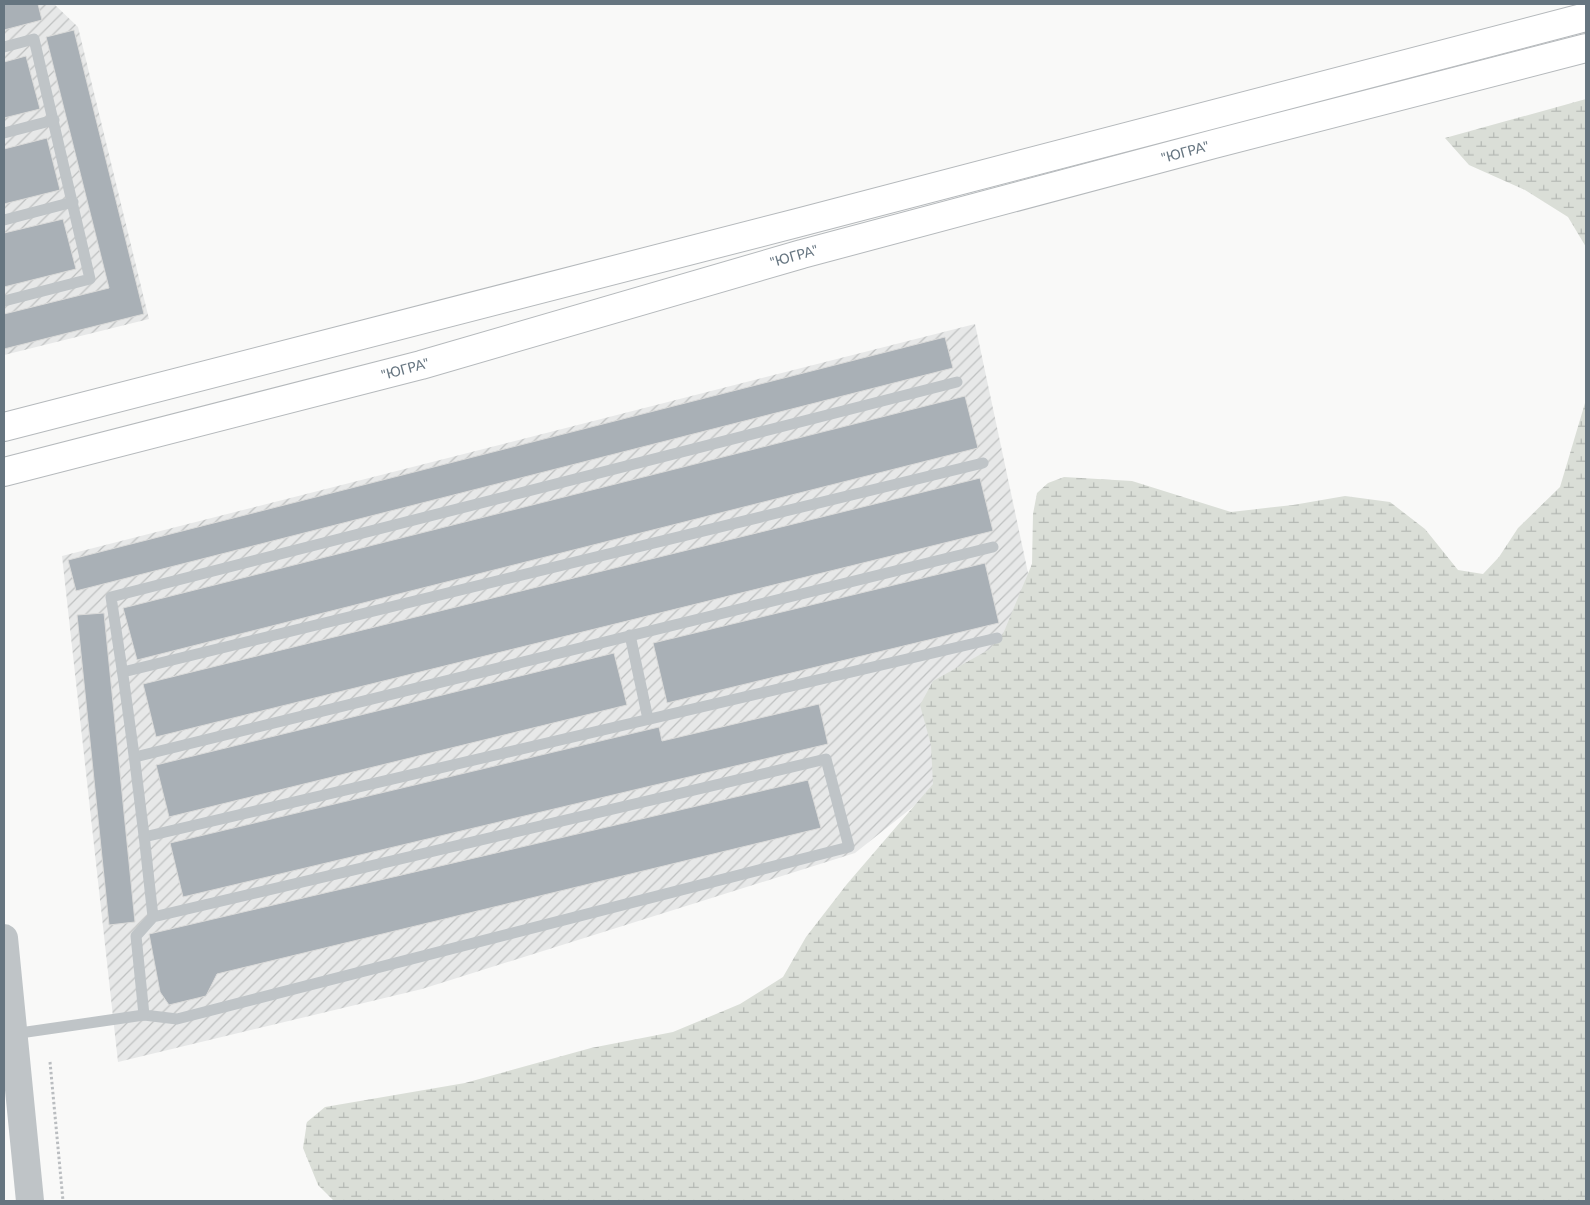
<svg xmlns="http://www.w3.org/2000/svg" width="1590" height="1205" viewBox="0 0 1590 1205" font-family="Lato,sans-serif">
  <defs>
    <pattern id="industrial-furrows" width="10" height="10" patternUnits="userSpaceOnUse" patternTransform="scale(1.25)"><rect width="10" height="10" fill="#e7e8e8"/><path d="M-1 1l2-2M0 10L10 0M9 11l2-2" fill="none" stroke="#bfc1c1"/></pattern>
    <pattern id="wetland-marsh" width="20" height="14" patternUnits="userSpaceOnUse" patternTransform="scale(1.25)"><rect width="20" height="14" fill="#daded7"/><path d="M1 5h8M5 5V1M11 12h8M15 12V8" fill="none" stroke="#b5b9b4"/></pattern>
  </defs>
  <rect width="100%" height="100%" fill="#f9f9f8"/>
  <g fill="url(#industrial-furrows)">
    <polygon points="4,4 54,4 78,27 149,319 4,355"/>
    <polygon points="975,324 1054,695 855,853 422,989 118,1062 62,556"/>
  </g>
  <g fill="url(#wetland-marsh)">
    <polygon points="1586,99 1586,247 1568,217 1525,190 1469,165 1445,138"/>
    <polygon points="1586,384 1586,1201 334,1201 318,1185 303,1148 307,1122 325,1107 465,1083 591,1048 673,1032 740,1004 783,977 806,937 847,884 933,784 931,745 920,705 933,681 990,649 1003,634 1032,564 1033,514 1037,493 1048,483 1064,477 1132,481 1231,512 1293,505 1345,496 1390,502 1425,529 1458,570 1483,574 1499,557 1518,528 1560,487 1585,403"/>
  </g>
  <g fill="#a9b0b6" stroke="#dbdbda">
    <polygon points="4,4 38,4 42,20 4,30"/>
    <polygon points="74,30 144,314 4,349 4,314 109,288 46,37"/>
    <polygon points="26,56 40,109 4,118 4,62"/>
    <polygon points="47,138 60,190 4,204 4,149"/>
    <polygon points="63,219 76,269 4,287 4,233"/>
    <polygon points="945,337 953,368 76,591 68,560"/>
    <polygon points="965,396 978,448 137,660 123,608"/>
    <polygon points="980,478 993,531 156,737 143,684"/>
    <polygon points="985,563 999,623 667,703 653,643"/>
    <polygon points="104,613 135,922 109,925 77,615"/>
    <polygon points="614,653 627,705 169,817 156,765"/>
    <polygon points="819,704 828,744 183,897 170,843 659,727 662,741"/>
    <polygon points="808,780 821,828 217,974 206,996 169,1005 160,992 149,934"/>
  </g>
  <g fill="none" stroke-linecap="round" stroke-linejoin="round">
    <defs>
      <g id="trunk">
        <polyline points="4,427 797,223 1586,17"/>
        <polyline points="4,472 421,365 802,254 1214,144 1586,48"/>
      </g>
    </defs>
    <use href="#trunk" stroke="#b5b9bc" stroke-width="30"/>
    <polyline stroke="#babdc0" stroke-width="3" stroke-dasharray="2.5 2.5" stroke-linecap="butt" points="50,1062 63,1201"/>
    <g stroke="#bfc4c7" stroke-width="11">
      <polyline points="4,47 34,39 90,279 4,301"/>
      <polyline points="4,133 54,120"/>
      <polyline points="4,220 73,202"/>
      <polyline points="630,635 648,719"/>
      <polyline points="123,672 983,463"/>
      <polyline points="135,757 993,547"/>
      <polyline points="144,837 997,638"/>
      <path d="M153 917 826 759 849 847 177 1019 144 1015 136 936 153 917C142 810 128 703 111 597L957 382"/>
      <polyline points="13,1034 144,1015"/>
    </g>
    <polyline stroke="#bfc4c7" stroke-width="28" points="4,938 30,1201"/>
    <use href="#trunk" stroke="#fff" stroke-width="28"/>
  </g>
  <g text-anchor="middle" stroke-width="5" stroke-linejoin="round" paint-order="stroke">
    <g font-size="14" fill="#667580" stroke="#fff">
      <text transform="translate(1185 152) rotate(-15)" y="5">"ЮГРА"</text>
      <text transform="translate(794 256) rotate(-16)" y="5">"ЮГРА"</text>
      <text transform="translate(405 369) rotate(-15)" y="5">"ЮГРА"</text>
    </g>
  </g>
  <rect width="1590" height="1205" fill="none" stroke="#667580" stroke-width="10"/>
</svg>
